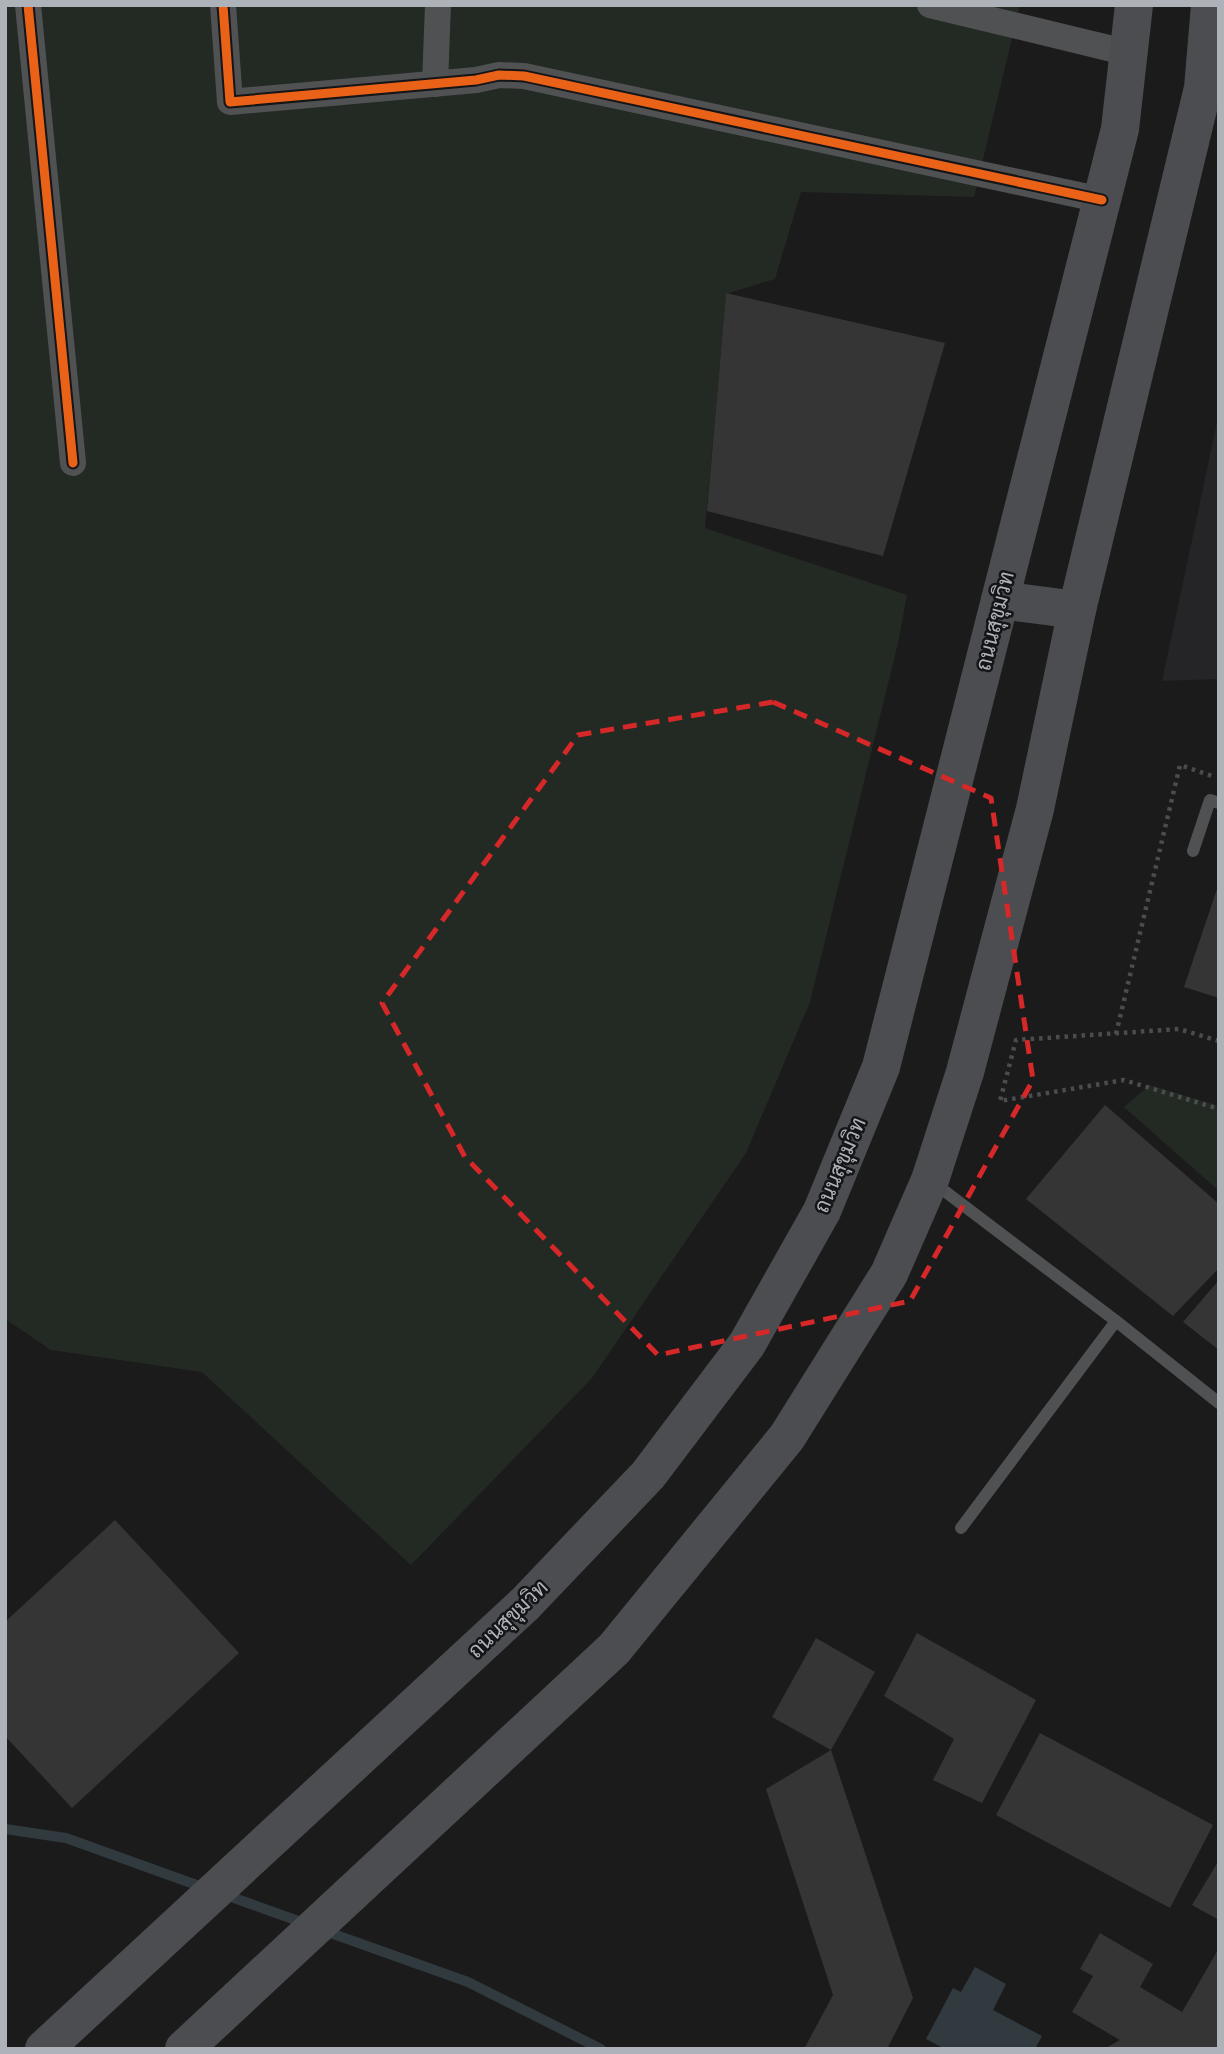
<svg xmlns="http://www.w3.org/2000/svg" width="1224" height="2054" viewBox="0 0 1224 2054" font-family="'Golos Text',Sarabun,sans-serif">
  <rect width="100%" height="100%" fill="#1b1b1b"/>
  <polygon fill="#252527" points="1219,413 1219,679 1162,681"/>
  <g fill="#232a23">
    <polygon points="5,5 1020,5 974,197 801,192 775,279 726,294 705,528 907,595 899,639 810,1002 746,1153 592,1378 411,1565 202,1372 51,1350 5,1319"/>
    <polygon points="1150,1085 1219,1106 1219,1191 1124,1107"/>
  </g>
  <polygon fill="#313a3e" points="975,1967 1006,1984 993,2010 1042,2036 1035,2049 945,2049 926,2039 953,1988 961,1992"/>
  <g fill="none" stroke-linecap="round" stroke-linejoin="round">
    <g stroke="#313a3e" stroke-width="10">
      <polyline points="5,1829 66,1838 205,1888"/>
      <polyline points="223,1894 304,1923"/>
      <polyline points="325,1931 468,1982 601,2049"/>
    </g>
  </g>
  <g fill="#353536">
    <polygon points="726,293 945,343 883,556 707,511"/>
    <polygon points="1218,886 1219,886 1219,998 1184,987"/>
    <polygon points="1105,1105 1219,1204 1219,1268 1173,1316 1026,1199"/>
    <polygon points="1219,1280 1219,1350 1183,1322"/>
    <polygon points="115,1520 239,1653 72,1808 5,1736 5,1622"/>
    <polygon points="917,1633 1036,1700 982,1803 933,1780 954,1739 884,1696"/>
    <polygon points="816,1638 875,1672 831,1750 772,1717"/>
    <polygon points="1040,1733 1213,1825 1170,1908 996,1815"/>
    <polygon points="831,1750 913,1998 887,2049 804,2049 833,1995 766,1789"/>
    <polygon points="1219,1860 1219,1920 1192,1905"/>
    <polygon points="1100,1933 1153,1964 1140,1987 1182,2012 1219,1948 1219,2049 1104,2049 1120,2040 1072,2012 1093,1976 1080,1969"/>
  </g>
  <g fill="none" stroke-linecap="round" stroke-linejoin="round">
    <g stroke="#4b4c4e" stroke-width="4.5" stroke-dasharray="3.5 5" stroke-linecap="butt">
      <polyline points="1116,1034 1180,765 1215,777"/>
      <polyline points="1219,1041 1179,1029 1016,1040 1000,1101 1124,1080 1219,1109"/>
    </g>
    <g stroke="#505153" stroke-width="12">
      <polyline points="1193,851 1210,800 1219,803"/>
      <polyline points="934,1183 1116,1321 1219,1403"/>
      <polyline points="961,1528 1116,1321"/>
    </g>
    <g stroke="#505153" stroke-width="26">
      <polyline points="28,5 73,463"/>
      <polyline points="223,5 230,102 476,80 499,75 524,76 1102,200"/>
      <polyline points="930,5 1129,53"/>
      <polyline points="435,84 438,5"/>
    </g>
    <g stroke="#4c4d50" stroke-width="38">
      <polyline points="1000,600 1077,610"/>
      <polyline points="44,2049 525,1604 648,1475 747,1344 822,1211 881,1067 1120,129 1134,5"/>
      <polyline points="184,2049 614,1649 787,1437 889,1274 930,1180 965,1072 1035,809 1077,610 1203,88 1210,5"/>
    </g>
    <defs>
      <g id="cycleway">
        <polyline points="28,5 73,463"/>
        <polyline points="223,5 230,102 476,80 499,75 524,76 1102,200"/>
      </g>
    </defs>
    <use href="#cycleway" stroke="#151517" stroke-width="13"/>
    <use href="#cycleway" stroke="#ea6118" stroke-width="9"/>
  </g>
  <path fill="none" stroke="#d62828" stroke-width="5" stroke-dasharray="14 9" stroke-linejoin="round" d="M773 702 991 798 1033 1080 910 1301 658 1355 465 1157 382 1003 578 735Z"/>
  <g text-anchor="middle" stroke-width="5" stroke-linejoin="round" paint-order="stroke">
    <g font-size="21" fill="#aeb3ba" stroke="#151517">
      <text transform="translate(995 621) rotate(-76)" y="7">ถนนสุขุมวิท</text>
      <text transform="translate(840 1165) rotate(-67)" y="7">ถนนสุขุมวิท</text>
      <text transform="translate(508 1619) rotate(-44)" y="7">ถนนสุขุมวิท</text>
    </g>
  </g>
  <rect width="1224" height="2054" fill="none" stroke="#aeb3ba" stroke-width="14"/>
</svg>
